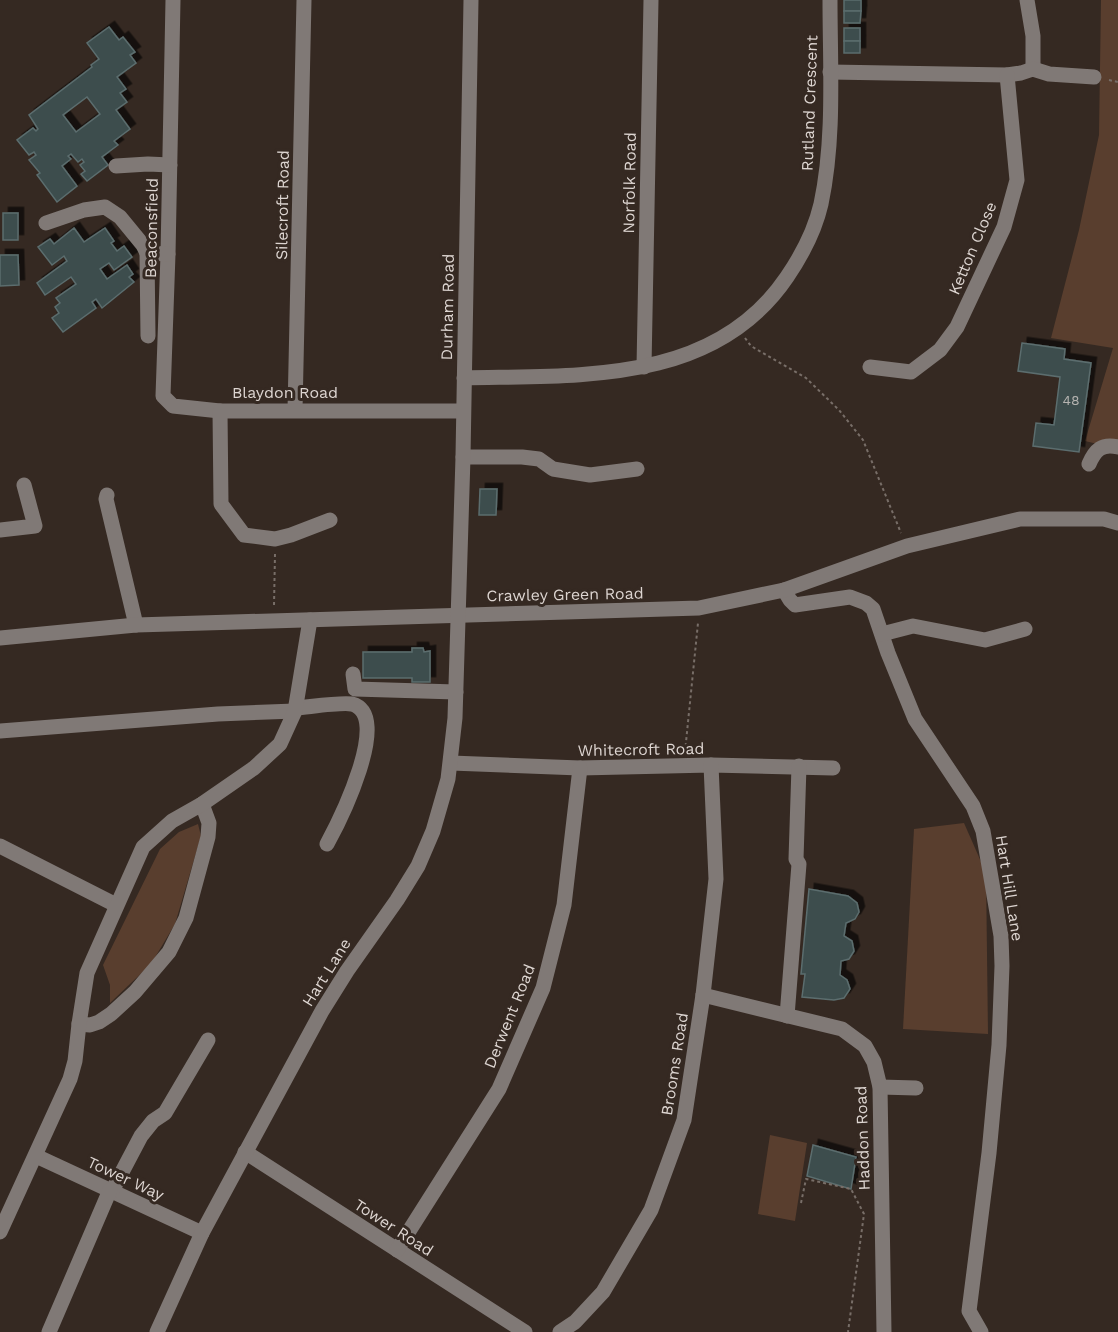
<svg xmlns="http://www.w3.org/2000/svg" width="1118" height="1332" viewBox="0 0 1118 1332" font-family="'Work Sans',sans-serif">
  <defs>
    <filter id="shadow"><feDropShadow dx="5.5" dy="-5.5" stdDeviation="0" flood-color="#0009"/></filter>
  </defs>
  <rect width="100%" height="100%" fill="#352922"/>
  <g fill="#593e2e">
    <polygon points="1101,0 1118,0 1118,449 1085,441 1113,348 1051,338 1079,230 1099,135"/>
    <polygon points="964,823 986,873 988,1034 903,1029 914,829"/>
    <polygon points="198,824 201,836 175,924 151,964 110,1003 110,985 103,965 160,849 179,832"/>
    <polygon points="770,1135 807,1143 795,1221 758,1214"/>
  </g>
  <g fill="#3c4d4d" stroke="#5b6d6e" stroke-width="1.5" fill-rule="evenodd" filter="url(#shadow)">
    <rect x="844" y="0" width="17" height="11"/>
    <polygon points="844,11 861,11 860,23 844,23"/>
    <path d="M109 27 119 40 123 37 135 52 130 55 136 63 117 77 126 89 120 93 127 102 116 110 130 129 114 141 118 145 102 157 108 165 87 181 81 174 85 171 80 165 84 162 82 159 78 162 71 154 68 156 71 159 62 166 77 186 57 202 37 175 40 173 29 160 36 155 34 152 29 155 17 140 33 128 36 131 38 129 29 115 92 67 91 65 99 59 87 43ZM87 97 100 114 76 132 63 115Z"/>
    <rect x="844" y="28" width="16" height="13"/>
    <rect x="844" y="41" width="16" height="12"/>
    <rect x="3" y="213" width="15" height="27"/>
    <polygon points="74,228 84,242 105,228 114,241 111,243 117,251 124,246 132,257 114,270 109,263 100,269 107,279 127,265 133,274 129,277 134,282 102,308 96,299 92,302 96,308 63,332 52,318 59,313 55,307 60,303 56,298 76,284 71,277 45,295 37,283 67,261 64,256 52,265 38,247 50,239 54,244"/>
    <polygon points="0,255 18,255 19,285 0,286"/>
    <polygon points="1022,343 1065,349 1064,359 1091,363 1079,452 1033,446 1036,423 1054,425 1060,377 1018,371"/>
    <polygon points="480,489 497,489 496,515 479,515"/>
    <polygon points="412,648 423,648 424,652 430,651 430,682 412,682 412,678 363,678 363,652 412,652"/>
    <polygon points="809,889 848,896 857,903 859,912 855,919 846,923 844,936 852,941 854,951 849,959 841,961 840,975 847,980 850,989 844,998 834,1000 802,997 805,974 801,974"/>
    <polygon points="813,1145 856,1157 851,1189 807,1176"/>
  </g>
  <g fill="none" stroke-linecap="round" stroke-linejoin="round">
    <g stroke="#786e68" stroke-width="2" stroke-dasharray="3 3" stroke-linecap="butt">
      <polyline points="1109,80 1118,82"/>
      <polyline points="745,338 751,346 806,378 839,410 863,440 901,533"/>
      <polyline points="274,605 275,554"/>
      <polyline points="685,752 698,623"/>
      <polyline points="801,1203 806,1179 851,1189 864,1214 848,1332"/>
    </g>
    <g stroke="#807976" stroke-width="15">
      <polyline points="173,0 168,254 163,396 173,406 220,411"/>
      <polyline points="1027,0 1033,36 1033,69"/>
      <polyline points="830,72 1007,75 1021,73 1033,69 1049,74 1094,77"/>
      <polyline points="116,166 148,164 170,165"/>
      <polyline points="46,223 84,210 105,207 120,217 143,245 147,253 168,254"/>
      <polyline points="147,253 148,336"/>
      <polyline points="644,367 651,0"/>
      <polyline points="870,367 911,372 940,350 957,327 1004,227 1017,180 1007,75"/>
      <path d="M464 378C579 375 714 385 787 277 802 255 815 230 821 204 835 138 830 67 830 0"/>
      <polyline points="295,410 304,0"/>
      <polyline points="463,457 522,457 539,459 553,469 590,475 637,469"/>
      <path d="M1089 464C1095 450 1102 443 1118 447"/>
      <polyline points="107,495 106,499 136,625"/>
      <polyline points="330,520 291,535 275,539 244,535 221,504 220,411 463,411"/>
      <polyline points="0,530 35,526 24,485"/>
      <polyline points="784,590 790,600 795,605 850,597 866,603 873,609 888,653 915,719 973,806 983,831 1001,936 1002,966 999,1045 989,1153 969,1311 981,1332"/>
      <polyline points="882,634 913,626 985,640 1025,629"/>
      <polyline points="0,638 136,625 699,608 784,590 907,546 1020,519 1104,519 1118,523"/>
      <polyline points="353,674 355,689 456,692"/>
      <path d="M296 708C309 707 341 702 352 704 393 715 339 822 327 844"/>
      <polyline points="0,731 218,714 295,711"/>
      <polyline points="451,763 580,768 711,765 833,768"/>
      <polyline points="0,846 116,905"/>
      <polyline points="703,995 842,1029 865,1046 874,1062 880,1087 884,1332"/>
      <polyline points="787,1016 799,864 796,859 799,766"/>
      <polyline points="79,1024 90,1025 99,1022 111,1014 135,992 169,952 186,918 208,837 209,823 202,804"/>
      <polyline points="880,1087 916,1088"/>
      <polyline points="245,1152 525,1332"/>
      <polyline points="36,1156 202,1233"/>
      <polyline points="112,1191 141,1136 153,1121 165,1113 208,1040"/>
      <polyline points="0,1232 70,1079 75,1061 79,1024 87,973 143,847 172,821 202,804 254,768 280,744 295,711 310,620"/>
      <polyline points="397,1250 499,1089 543,988 564,905 580,768"/>
      <polyline points="49,1332 110,1190"/>
      <polyline points="157,1332 202,1233 322,1011 347,971 397,900 418,866 433,831 448,779 455,718 463,457 471,0"/>
      <polyline points="560,1332 575,1322 603,1292 651,1210 684,1120 703,995 716,879 711,765"/>
    </g>
  </g>
  <g text-anchor="middle" stroke-width="6" stroke-linejoin="round" paint-order="stroke">
    <g font-size="14" fill="#b5b3b0">
      <text x="1071" y="405">48</text>
    </g>
    <g font-size="16" fill="#ddd5d1" stroke="#352922">
      <text transform="translate(809 103) rotate(-88)" y="6">Rutland Crescent</text>
      <text transform="translate(629 183) rotate(-89)" y="6">Norfolk Road</text>
      <text transform="translate(282 205) rotate(-89)" y="6">Silecroft Road</text>
      <text transform="translate(151 228) rotate(-89)" y="6">Beaconsfield</text>
      <text transform="translate(972 248) rotate(-67)" y="6">Ketton Close</text>
      <text transform="translate(447 307) rotate(-89)" y="6">Durham Road</text>
      <text x="285" y="398">Blaydon Road</text>
      <text transform="translate(565 594) rotate(-1)" y="6">Crawley Green Road</text>
      <text transform="translate(641 749) rotate(-1)" y="6">Whitecroft Road</text>
      <text transform="translate(1010 888) rotate(81)" y="6">Hart Hill Lane</text>
      <text transform="translate(326 972) rotate(-58)" y="6">Hart Lane</text>
      <text transform="translate(509 1016) rotate(-68)" y="6">Derwent Road</text>
      <text transform="translate(674 1064) rotate(-81)" y="6">Brooms Road</text>
      <text transform="translate(862 1138) rotate(-92)" y="6">Haddon Road</text>
      <text transform="translate(126 1178) rotate(25)" y="6">Tower Way</text>
      <text transform="translate(394 1227) rotate(33)" y="6">Tower Road</text>
    </g>
  </g>
</svg>
